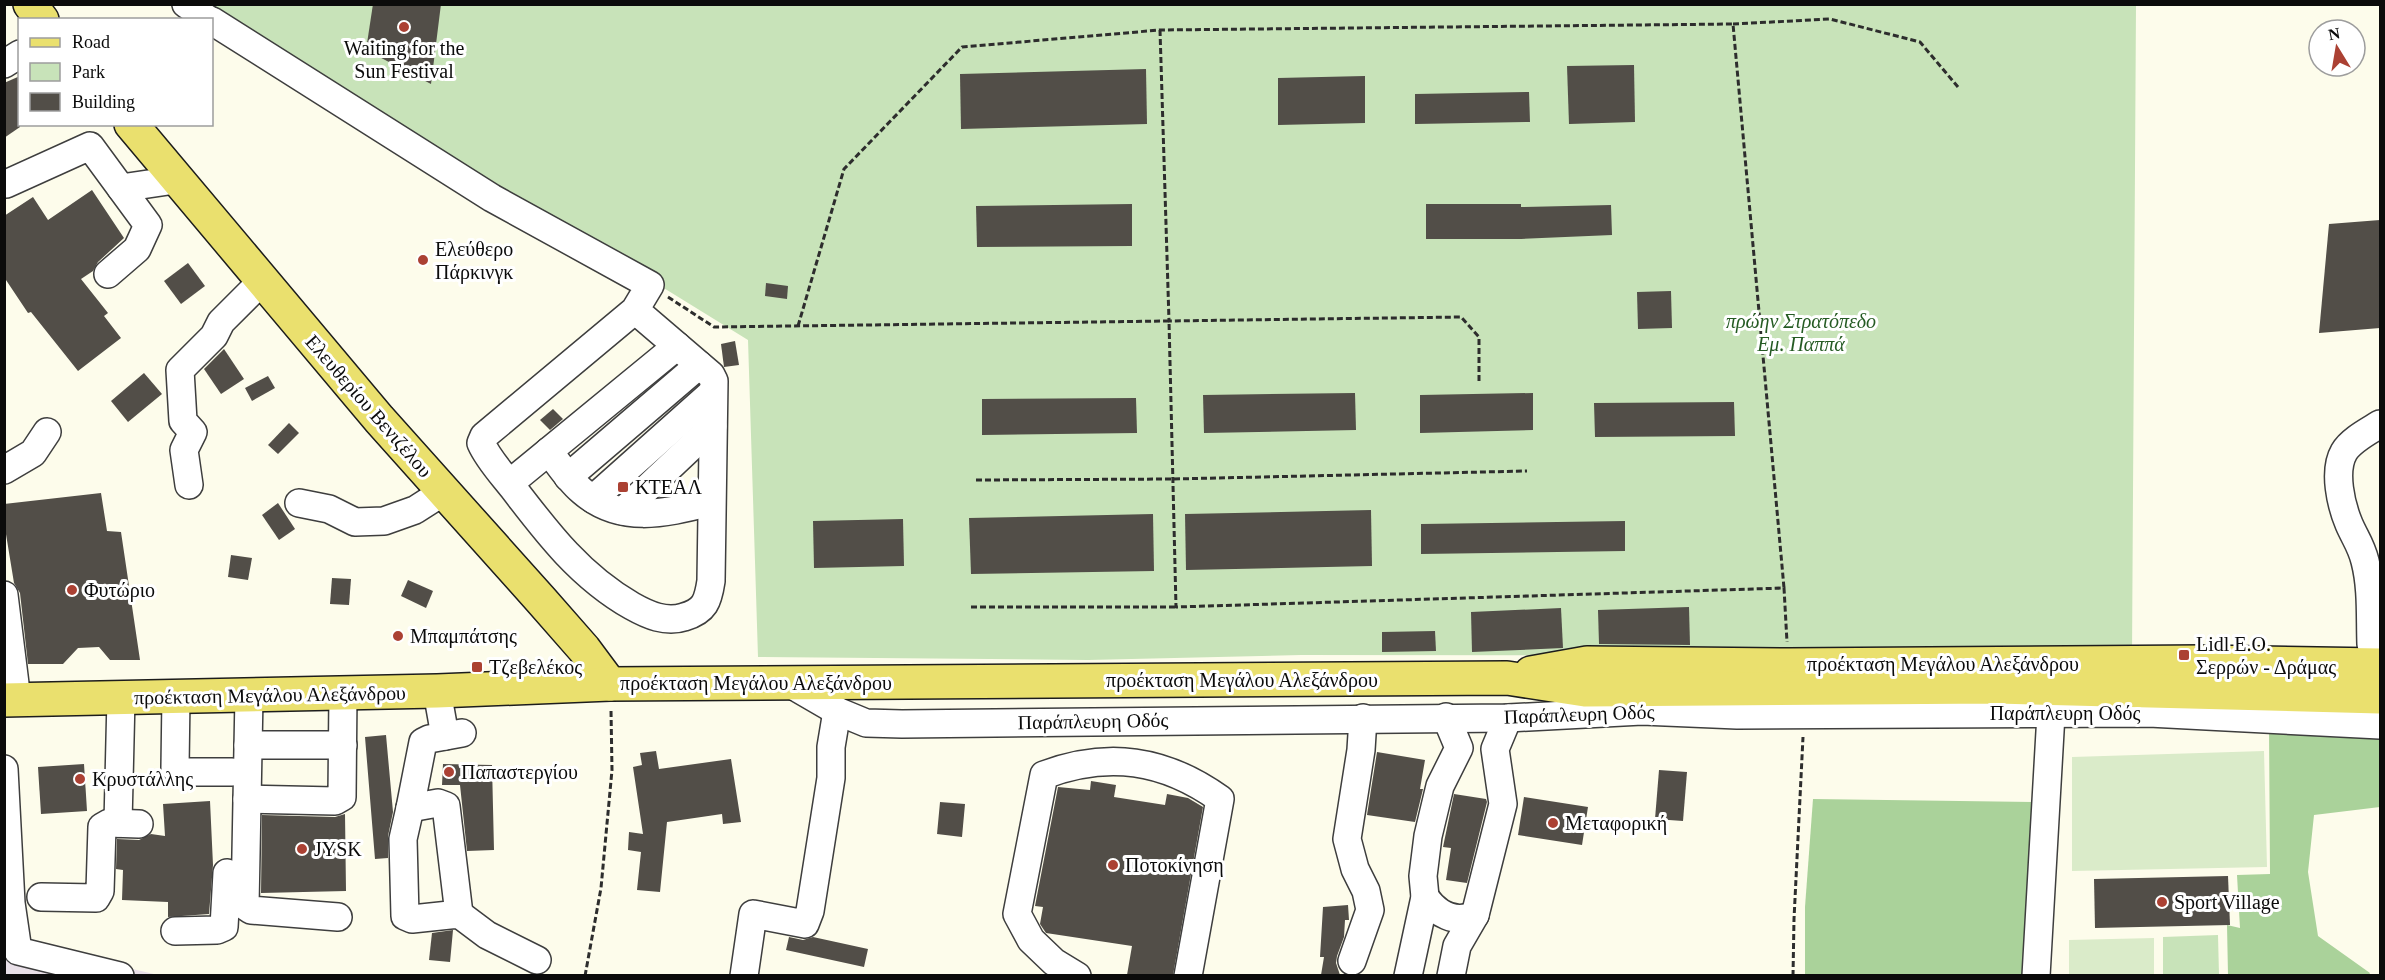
<svg xmlns="http://www.w3.org/2000/svg" width="2385" height="980" viewBox="0 0 2385 980" font-family="Georgia,serif">
  <rect width="100%" height="100%" fill="#fdfceb"/>
  <polygon fill="#e9e0e8" points="27,944 158,975 5,975 4,960"/>
  <g fill="#c8e3b9">
    <polygon points="205,5 2136,5 2132,656 1301,655 1088,660 758,657 748,340"/>
    <polygon points="2218,935 2219,975 2163,975 2163,937"/>
  </g>
  <g fill="#aad29a">
    <polygon points="2269,726 2380,737 2380,807 2314,815 2308,872 2318,936 2370,973 2369,975 2228,975 2227,925 2240,928 2237,875 2270,874"/>
    <polygon points="1813,799 2033,802 2022,975 1805,976 1805,907"/>
  </g>
  <g fill="#daebc9">
    <polygon points="2264,751 2267,867 2072,871 2072,757"/>
    <polygon points="2154,938 2154,975 2069,975 2069,940"/>
  </g>
  <g fill="#524e48">
    <polygon points="373,4 441,4 431,84 366,50"/>
    <polygon points="1634,65 1635,122 1569,124 1567,66"/>
    <polygon points="1146,69 1147,124 961,129 960,74"/>
    <polygon points="20,76 20,127 4,138 4,83"/>
    <polygon points="1365,76 1365,123 1278,125 1278,78"/>
    <polygon points="1529,92 1530,122 1415,124 1415,94"/>
    <polygon points="92,190 124,238 98,262 93,271 81,279 108,313 104,316 121,338 78,371 31,312 28,313 4,277 4,216 33,197 48,220"/>
    <polygon points="1132,204 1132,246 977,247 976,206"/>
    <polygon points="1426,204 1521,204 1521,207 1611,205 1612,235 1521,239 1426,239"/>
    <polygon points="2380,220 2380,328 2319,333 2329,224"/>
    <polygon points="188,263 205,286 181,304 164,281"/>
    <polygon points="766,283 788,286 787,299 765,296"/>
    <polygon points="1671,291 1672,328 1638,329 1637,292"/>
    <polygon points="735,341 739,365 724,367 721,344"/>
    <polygon points="224,349 244,379 221,394 204,369"/>
    <polygon points="144,373 162,394 128,422 111,401"/>
    <polygon points="268,376 275,388 252,401 245,388"/>
    <polygon points="1355,393 1356,430 1204,433 1203,395"/>
    <polygon points="1533,393 1533,430 1420,433 1420,395"/>
    <polygon points="1136,398 1137,433 982,435 982,399"/>
    <polygon points="1734,402 1735,436 1595,437 1594,403"/>
    <polygon points="553,409 563,419 550,430 540,420"/>
    <polygon points="289,423 299,433 278,454 268,445"/>
    <polygon points="101,493 107,531 121,532 140,660 110,660 99,647 78,648 63,664 28,664 20,593 14,583 4,522 4,504"/>
    <polygon points="278,503 295,529 279,540 262,515"/>
    <polygon points="1371,510 1372,566 1186,570 1185,514"/>
    <polygon points="1153,514 1154,571 971,574 969,518"/>
    <polygon points="903,519 904,566 814,568 813,521"/>
    <polygon points="1625,521 1625,551 1421,554 1421,524"/>
    <polygon points="231,555 252,558 248,580 228,577"/>
    <polygon points="332,578 351,579 349,605 330,604"/>
    <polygon points="408,580 433,591 426,608 401,596"/>
    <polygon points="1689,607 1690,645 1599,644 1598,610"/>
    <polygon points="1561,608 1563,648 1472,652 1471,612"/>
    <polygon points="1435,631 1436,651 1382,652 1382,632"/>
    <polygon points="386,735 393,812 388,836 388,858 375,859 365,737"/>
    <polygon points="656,751 659,769 731,759 741,822 723,824 722,814 667,822 660,892 637,890 641,852 628,850 629,832 643,834 633,767 642,765 640,753"/>
    <polygon points="1377,752 1425,760 1420,789 1423,789 1415,822 1367,815"/>
    <polygon points="84,764 87,811 41,814 38,767"/>
    <polygon points="443,764 492,765 494,850 467,851 460,785 442,785"/>
    <polygon points="1659,770 1687,772 1683,821 1655,819"/>
    <polygon points="1091,781 1116,785 1114,797 1165,805 1167,794 1188,798 1203,807 1173,975 1127,975 1132,946 1046,933 1040,924 1043,907 1035,906 1058,787 1090,790"/>
    <polygon points="1454,794 1486,799 1487,802 1467,883 1446,880 1451,848 1443,847"/>
    <polygon points="1524,797 1588,807 1582,845 1518,835"/>
    <polygon points="210,801 213,865 209,914 168,917 168,902 122,900 123,870 116,869 117,839 139,840 151,834 165,836 163,804"/>
    <polygon points="940,802 965,804 962,837 937,834"/>
    <polygon points="345,814 346,891 261,893 262,815 335,817"/>
    <polygon points="2228,876 2230,925 2095,928 2094,879"/>
    <polygon points="1348,905 1349,920 1345,920 1344,937 1337,956 1336,963 1340,975 1321,975 1324,957 1320,957 1323,907"/>
    <polygon points="453,930 450,962 429,960 432,933"/>
    <polygon points="789,937 803,940 813,937 868,949 864,967 786,950"/>
  </g>
  <g fill="none" stroke-linecap="round" stroke-linejoin="round">
    <defs>
      <g id="minor">
        <polyline points="186,4 209,20"/>
        <path d="M212 21 492 198 650 285 635 310 484 436 481 443C488 459 502 474 513 488 548 534 581 577 632 606 648 615 666 623 684 617 705 611 708 601 711 581L714 381 711 375 635 310"/>
        <polyline points="4,64 20,54"/>
        <polyline points="6,184 90,146 148,225 137,249 108,274"/>
        <polyline points="121,188 175,180"/>
        <path d="M2380 424C2369 431 2351 440 2344 452 2333 471 2341 505 2349 524 2355 538 2361 545 2365 561 2372 588 2370 617 2371 644H2380"/>
        <path d="M549 451C559 465 569 480 582 491 621 525 666 513 711 502"/>
        <polyline points="4,470 33,453 47,432"/>
        <polyline points="568,477 699,365"/>
        <polyline points="510,483 677,346"/>
        <polyline points="189,485 184,450 193,432 183,421 180,370 214,336 221,322 262,281"/>
        <polyline points="593,499 713,392"/>
        <polyline points="299,503 329,509 355,522 384,521 415,510 443,492"/>
        <polyline points="623,511 713,426"/>
        <polyline points="4,595 17,700"/>
        <polyline points="787,682 837,711 866,723 902,724 1508,718 1642,711 1737,715 2149,713 2380,725"/>
        <polyline points="437,691 445,736"/>
        <polyline points="249,696 245,906 251,910 338,917"/>
        <polyline points="176,697 175,768 182,772 232,772"/>
        <polyline points="248,745 343,745"/>
        <polyline points="4,769 11,903 18,951 120,976"/>
        <polyline points="247,799 335,801 342,797 343,693"/>
        <polyline points="410,808 403,839 405,916 412,919 459,914 487,935 537,960"/>
        <polyline points="118,823 121,698"/>
        <polyline points="41,897 96,898 100,891 102,827 109,823 139,824"/>
        <path d="M1425 897C1437 914 1455 924 1475 915"/>
        <polyline points="459,914 446,806 438,803 410,808 423,742 429,739 462,733"/>
        <polyline points="175,931 217,930 224,927 227,873"/>
        <polyline points="1352,961 1370,910 1366,891 1355,869 1347,839 1361,750 1363,718"/>
        <polyline points="744,976 753,914 805,924 810,911 831,778 831,747 837,711"/>
        <path d="M1077 976 1054 962 1031 940 1017 914 1044 775C1108 751 1164 759 1220 799L1188 976"/>
        <polyline points="1408,976 1425,897 1423,876 1428,836 1440,786 1459,748 1446,717"/>
        <polyline points="1451,976 1457,946 1475,915 1503,804 1495,749 1508,718"/>
        <polyline points="2036,976 2051,714"/>
      </g>
      <g id="major">
        <polyline points="30,4 42,20"/>
        <polyline points="131,124 379,419 541,600 584,649 610,684"/>
        <polyline points="1531,673 1587,663 1789,665 2204,662 2380,665"/>
        <polyline points="4,700 437,691 610,684 1507,678 1585,690 1997,687 2380,697"/>
      </g>
    </defs>
    <use href="#minor" stroke="#3e3e3e" stroke-width="30"/>
    <use href="#major" stroke="#1c1c1c" stroke-width="36"/>
    <g stroke="#2d2d2d" stroke-width="3" stroke-dasharray="6 3" stroke-linecap="butt">
      <polyline points="1733,24 1830,19 1920,42 1958,87"/>
      <polyline points="1160,30 1169,321 1461,317 1479,337 1479,384"/>
      <polyline points="668,297 714,327 1169,321 1176,607 1784,588 1787,642"/>
      <polyline points="798,326 844,169 962,47 1160,30 1733,24 1784,588"/>
      <polyline points="976,480 1173,479 1527,471"/>
      <polyline points="971,607 1176,607"/>
      <polyline points="585,976 601,888 612,770 611,710"/>
      <polyline points="1793,976 1794,919 1803,737"/>
    </g>
    <use href="#minor" stroke="#fff" stroke-width="27"/>
    <use href="#major" stroke="#eae06e" stroke-width="33"/>
  </g>
  <g fill="#ab4133" stroke="#fff" stroke-width="2">
    <circle cx="404" cy="27" r="6"/>
    <circle cx="423" cy="260" r="6"/>
    <rect x="617" y="481" width="12" height="12" rx="3"/>
    <circle cx="72" cy="590" r="6"/>
    <circle cx="398" cy="636" r="6"/>
    <rect x="2178" y="649" width="12" height="12" rx="3"/>
    <rect x="471" y="661" width="12" height="12" rx="3"/>
    <circle cx="449" cy="772" r="6"/>
    <circle cx="80" cy="779" r="6"/>
    <circle cx="1553" cy="823" r="6"/>
    <circle cx="302" cy="849" r="6"/>
    <circle cx="1113" cy="865" r="6"/>
    <circle cx="2162" cy="902" r="6"/>
  </g>
  <g text-anchor="middle" stroke-width="6" stroke-linejoin="round" paint-order="stroke">
    <g font-size="20" fill="#0b0b0b" stroke="#fff" text-anchor="start">
      <text x="404" y="55" text-anchor="middle">Waiting for the<tspan x="404" dy="23">Sun Festival</tspan></text>
      <text x="435" y="256">Ελεύθερο<tspan x="435" dy="23">Πάρκινγκ</tspan></text>
      <text x="635" y="494">ΚΤΕΑΛ</text>
      <text x="84" y="597">Φυτώριο</text>
      <text x="410" y="643">Μπαμπάτσης</text>
      <text x="2196" y="651">Lidl Ε.Ο.<tspan x="2196" dy="23">Σερρών - Δράμας</tspan></text>
      <text x="489" y="674">Τζεβελέκος</text>
      <text x="461" y="779">Παπαστεργίου</text>
      <text x="92" y="786">Κρυστάλλης</text>
      <text x="1565" y="830">Μεταφορική</text>
      <text x="314" y="856">JYSK</text>
      <text x="1125" y="872">Ποτοκίνηση</text>
      <text x="2174" y="909">Sport Village</text>
    </g>
    <g font-size="20" font-style="italic" fill="#255b23" stroke="#fff">
      <text x="1801" y="328">πρώην Στρατόπεδο<tspan x="1801" dy="23">Εμ. Παππά</tspan></text>
    </g>
    <g font-size="20" fill="#0b0b0b" stroke="#fff">
      <text transform="translate(369 406) rotate(49)" y="7">Ελευθερίου Βενιζέλου</text>
      <text x="1943" y="671">προέκταση Μεγάλου Αλεξάνδρου</text>
      <text x="1242" y="687">προέκταση Μεγάλου Αλεξάνδρου</text>
      <text x="756" y="690">προέκταση Μεγάλου Αλεξάνδρου</text>
      <text transform="translate(270 695) rotate(-1)" y="7">προέκταση Μεγάλου Αλεξάνδρου</text>
      <text x="2065" y="720">Παράπλευρη Οδός</text>
      <text transform="translate(1579 714) rotate(-2)" y="7">Παράπλευρη Οδός</text>
      <text transform="translate(1093 721) rotate(-1)" y="7">Παράπλευρη Οδός</text>
    </g>
  </g>
  <rect width="2385" height="980" fill="none" stroke="#0b0b0b" stroke-width="12"/>
  <rect x="18" y="18" width="195" height="108" fill="#ffffff" stroke="#9d9d9d" stroke-width="1.5"/>
  <rect x="30" y="38" width="30" height="9" fill="#eae06e" stroke="#9d9d9d" stroke-width="1.5"/>
  <text x="72" y="48" font-size="18" fill="#0b0b0b">Road</text>
  <rect x="30" y="63" width="30" height="18" fill="#c8e3b9" stroke="#9d9d9d" stroke-width="1.5"/>
  <text x="72" y="78" font-size="18" fill="#0b0b0b">Park</text>
  <rect x="30" y="93" width="30" height="18" fill="#524e48" stroke="#9d9d9d" stroke-width="1.5"/>
  <text x="72" y="108" font-size="18" fill="#0b0b0b">Building</text>
  <g transform="translate(2337 48) rotate(349)"><circle r="28" fill="#ffffff" stroke="#9d9d9d" stroke-width="1.5"/>
  <path d="M0-4.5L10 22L0 15L-10 22Z" fill="#ab4133"/>
  <text y="-9" font-size="16" font-weight="bold" text-anchor="middle" fill="#0b0b0b">N</text>
  </g>
</svg>
